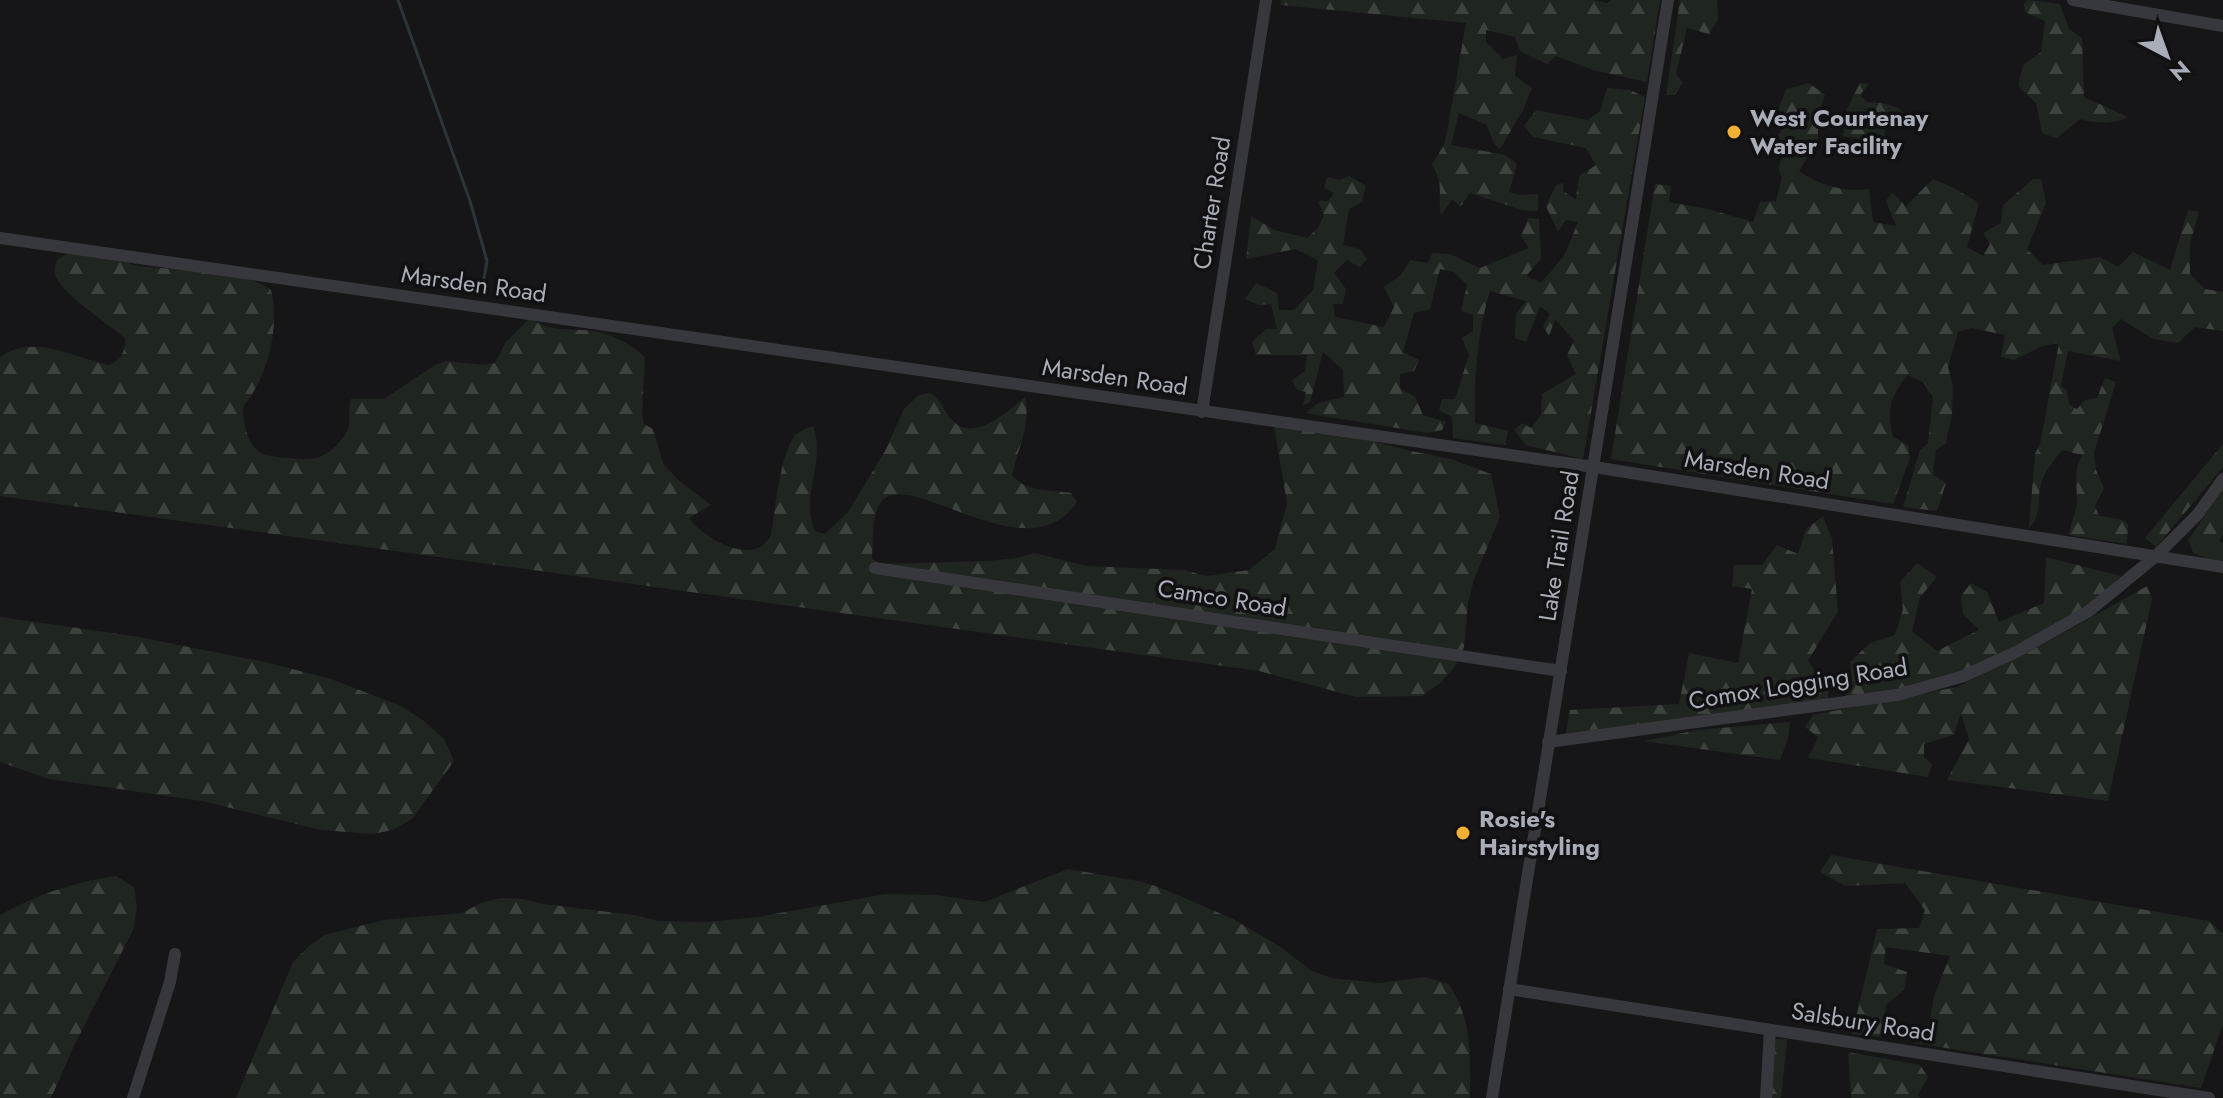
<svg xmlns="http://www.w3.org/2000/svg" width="2223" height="1098" viewBox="0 0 2223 1098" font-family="Jost,sans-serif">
  <defs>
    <pattern id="forest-firs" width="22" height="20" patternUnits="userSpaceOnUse" patternTransform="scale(2)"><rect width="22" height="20" fill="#1e261f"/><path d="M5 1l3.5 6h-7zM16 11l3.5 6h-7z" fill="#3c433d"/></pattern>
  </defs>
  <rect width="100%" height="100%" fill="#161618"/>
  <g fill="url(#forest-firs)">
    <path d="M1281 0H1593L1607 3 1611 0H1660L1647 82 1593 70 1556 56 1547 64 1520 51 1515 37 1486 30V42L1503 59 1517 55 1515 76 1532 88 1523 110 1500 149 1494 144 1487 125 1459 113 1451 145 1506 155 1517 164 1509 192 1521 195 1538 194V211L1522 210 1470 193 1461 206 1452 199 1441 216C1437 193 1445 186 1432 165L1445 143 1466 23 1280 5Z"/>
    <polygon points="1680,0 1717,0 1718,19 1709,34 1687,28 1676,74 1682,82 1675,95 1666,95"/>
    <path d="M2027 0 2060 4 2069 29 2082 38 2084 97 2128 117C2116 124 2094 124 2080 119L2057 138 2042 133 2036 103 2018 86 2023 65 2041 52 2045 21 2025 12 2024 4Z"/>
    <path d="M1809 83 1825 95 1818 117V148L1810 143 1802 147 1808 157 1799 171C1821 186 1842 192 1869 189L1873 222 1896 226 1886 201 1892 192 1906 206 1933 179 1954 188 1979 203 1967 247 1983 256 1990 244 1983 233 2001 223 2003 205 2033 179H2041L2046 203 2027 249 2043 265 2100 257 2118 267 2133 252 2170 270 2188 210 2199 212 2190 243V274L2205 289 2223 292V331L2195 327 2178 343 2153 339 2121 319 2112 328 2121 361 2068 351 2061 386 2067 391 2069 404 2077 409 2085 400 2097 398 2105 378 2116 382 2094 453 2096 470 2104 488 2095 506 2099 516 2120 519 2128 524 2127 544 2069 535C2070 524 2076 513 2077 502 2077 481 2073 475 2082 455L2062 450C2056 458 2047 468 2043 478 2035 495 2044 513 2029 528L2035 454 2040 444 2059 343 2042 346 2014 360 2001 357 2005 335 1972 328 1958 332 1948 367 1953 386 1952 415 1946 443 1936 450 1933 475 1946 483 1937 511 1903 507 1920 450 1928 443 1933 397 1924 383 1907 375C1890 398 1887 409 1893 437L1908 445 1910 458 1893 504 1611 459 1655 184 1671 186 1669 202 1708 209 1753 222 1760 202 1776 201 1782 178 1778 167 1783 157 1768 148 1789 120 1778 110 1786 89Z"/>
    <path d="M1860 83 1869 84 1860 95 1867 102C1884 103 1900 104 1909 119L1889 121 1881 143 1843 136 1847 109Z"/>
    <path d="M1607 88 1630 90 1645 97 1583 459 1526 445 1514 430 1522 423 1531 428 1541 415 1542 394 1576 374 1567 355 1574 341 1555 319 1549 336 1543 326 1550 314 1540 306 1526 342 1515 338 1516 314 1526 301 1490 291C1477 333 1474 379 1475 423L1508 431 1505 445 1453 438 1452 417 1439 410 1442 399H1455L1469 355 1462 338 1473 331V315L1461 311 1467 285 1454 272 1440 269 1430 309 1414 313 1403 352 1419 360 1414 371 1400 374V388L1415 397 1423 415 1446 422 1442 430 1427 433 1306 413 1318 403 1344 397 1343 370 1323 352 1310 402 1303 405 1306 392 1297 390 1292 380 1305 371 1307 355H1256L1252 342 1266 329H1277L1271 304 1258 305 1245 299 1256 283 1277 293 1279 310H1294L1313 290 1318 260 1295 249 1246 259 1251 216 1274 230 1307 238 1318 228 1324 215 1318 201H1328L1334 193 1324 188 1327 177 1340 180 1349 176 1366 186 1362 202 1349 209 1343 245 1360 249 1367 259 1360 267 1347 260 1334 273 1346 289 1343 304H1333L1335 317 1384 327 1394 307 1384 287 1401 275 1410 260 1428 263 1432 253 1450 254 1480 268 1529 248 1521 236 1528 218 1539 219 1541 259 1526 276 1541 283 1564 256 1578 222 1566 220 1558 232 1546 206 1556 185 1564 183 1563 191 1576 199 1579 176 1596 165 1586 148 1533 137 1524 126 1536 110 1588 120 1600 111Z"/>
    <path d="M66 254C83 254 99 255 115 259 123 260 130 265 139 266 171 270 247 270 271 290 280 327 268 378 243 406 243 421 246 442 259 452 267 458 306 460 316 458 327 456 339 444 345 435 353 424 347 412 351 399H384L435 365 446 361 484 365 495 363 506 342 530 318C552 333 569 328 593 331 612 334 631 344 645 357L642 413 644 424 653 429 663 463 677 479 711 505 689 518C704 539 755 568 771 535 775 511 780 459 792 440 796 432 805 429 813 426 827 461 799 496 815 531L825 534 848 512 885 451 904 409 919 395 931 393C943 401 944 413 954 422 974 442 1010 410 1025 397 1031 426 1018 448 1012 475 1024 492 1052 490 1071 493L1077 502C1028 575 913 469 883 500 871 512 873 542 872 559L881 564 988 561 1017 558 1034 553 1086 566 1184 570 1206 576 1249 570 1275 549 1287 503 1274 426 1276 415 1406 450 1451 459 1491 474 1500 517 1474 579 1468 603 1464 647 1454 668 1440 683 1422 696 1356 697 1259 671 0 496V357C35 333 73 358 109 365 122 359 125 352 125 338 109 324 57 291 55 273 54 268 56 264 57 260Z"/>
    <polygon points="2223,444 2223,467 2156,547 2145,538"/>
    <polygon points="2223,489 2223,533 2219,541 2223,543 2223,561 2207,559 2194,553 2188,540"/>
    <polygon points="1823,516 1832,539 1838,611 1808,661 1829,691 1827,703 1566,733 1570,710 1679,704 1689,653 1738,663 1752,589 1732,586 1734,565 1762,565 1777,545 1798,554 1806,529"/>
    <polygon points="2046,557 2121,576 2096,601 2034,638 1953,678 1842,700 1853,687 1850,662 1870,643 1895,635 1903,609 1900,582 1917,563 1937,577 1920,597 1912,631 1937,651 1979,630 1963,614 1961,596 1971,583 1987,592 1999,622 2044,603"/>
    <polygon points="2147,586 2152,599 2108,801 1947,780 1969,739 1961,713 1954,735 1924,744 1924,757 1932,764 1928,777 1808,758 1818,737 1805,727 1813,715 1957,687 2044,644"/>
    <polygon points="0,617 133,636 265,662 331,679 401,706 424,721 444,739 454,761 412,819 393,830 372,834 321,830 202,801 49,779 0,762"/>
    <polygon points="1790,722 1788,739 1780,760 1644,741 1697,730"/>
    <polygon points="1831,855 2209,921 2223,934 2223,1024 2201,1088 1914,1043 1930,1020 1934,996 1950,956 1886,947 1884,964 1907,972 1904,990 1886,1005 1882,1037 1852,1034 1877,929 1919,928 1925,910 1905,883 1845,886 1820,872"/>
    <path d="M1068 869 1138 881 1159 887 1233 919 1279 946 1312 971 1332 978 1379 983 1425 977 1449 984C1473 1023 1470 1053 1470 1098H236L293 962 308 947 324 935 384 920 462 913 481 903 501 898 522 899 543 904 634 915 658 921 707 922 758 917 886 894 936 895 984 902Z"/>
    <path d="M116 876 134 887 137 907 133 930 74 1046 51 1098H0V915C38 894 74 882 116 876Z"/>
    <polygon points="1774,1039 1787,1039 1781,1098 1768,1098"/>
    <polygon points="1848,1052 1920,1065 1928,1077 1918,1095 1920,1098 1851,1098"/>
  </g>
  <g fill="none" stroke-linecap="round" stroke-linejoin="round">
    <polyline stroke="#2c353c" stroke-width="3" points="398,0 470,201 487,261 483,284"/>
    <g stroke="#37383d" stroke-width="12">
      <polyline points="2073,0 2223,26"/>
      <polyline points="0,238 1594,467 2223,567"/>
      <polyline points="1202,412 1266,0"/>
      <polyline points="875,568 1561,671"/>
      <polyline points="1548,742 1897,695 1964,676 2018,651 2089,611 2156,556 2198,514 2223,479"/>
      <polyline points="1509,989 2209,1098"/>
      <polyline points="133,1098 170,982 175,954"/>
      <polyline points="1492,1098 1668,0"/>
      <polyline points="1766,1098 1770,1030"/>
    </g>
  </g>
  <g fill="#f2b134" stroke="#111113" stroke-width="3">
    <circle cx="1734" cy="132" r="8"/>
    <circle cx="1463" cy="833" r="8"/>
  </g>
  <g text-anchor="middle" stroke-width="7" stroke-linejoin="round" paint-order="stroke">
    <g font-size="24" font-weight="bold" fill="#a8adb8" stroke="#111113" text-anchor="start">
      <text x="1750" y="126">West Courtenay<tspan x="1750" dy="28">Water Facility</tspan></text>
      <text x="1479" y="827">Rosie's<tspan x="1479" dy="28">Hairstyling</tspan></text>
    </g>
    <g font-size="24" fill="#a8adb8" stroke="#111113">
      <text transform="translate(1212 203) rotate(-81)" y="8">Charter Road</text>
      <text transform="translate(474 284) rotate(8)" y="8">Marsden Road</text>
      <text transform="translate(1115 377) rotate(8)" y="8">Marsden Road</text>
      <text transform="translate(1757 470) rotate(9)" y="8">Marsden Road</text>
      <text transform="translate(1559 546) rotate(-81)" y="8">Lake Trail Road</text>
      <text transform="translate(1222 598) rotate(9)" y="8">Camco Road</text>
      <text transform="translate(1798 684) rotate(-9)" y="8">Comox Logging Road</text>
      <text transform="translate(1863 1022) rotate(9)" y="8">Salsbury Road</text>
    </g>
  </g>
  <g transform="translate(2167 56) rotate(139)" stroke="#111113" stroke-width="6" paint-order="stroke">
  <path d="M0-6L14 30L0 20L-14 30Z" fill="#a8adb8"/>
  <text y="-12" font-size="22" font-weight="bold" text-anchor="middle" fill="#a8adb8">N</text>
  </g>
</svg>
